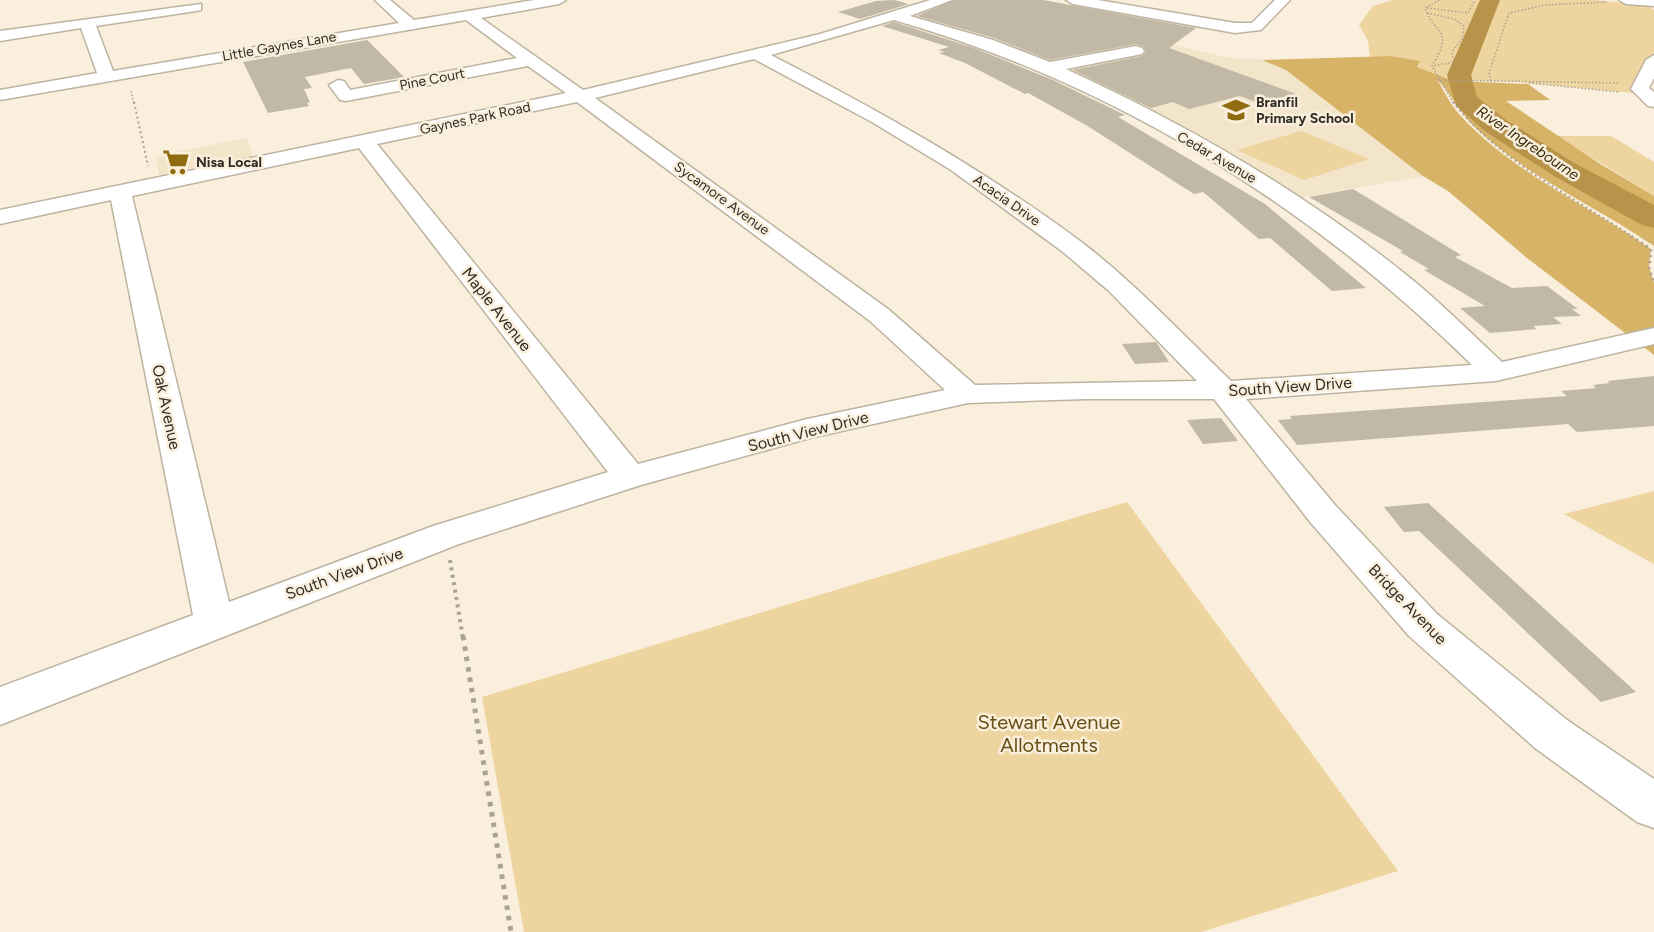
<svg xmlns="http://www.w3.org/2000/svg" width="1654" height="932" viewBox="0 0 1654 932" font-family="Figtree,sans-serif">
  <rect width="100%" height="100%" fill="#f9efdc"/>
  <g fill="#f2e5ca">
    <polygon points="1145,38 1225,57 1262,60 1286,70 1423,176 1287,200 1039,65"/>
    <polygon points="247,138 253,156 159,175 155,156"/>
  </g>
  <g fill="#eed49e">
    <polygon points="1393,0 1594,0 1647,5 1654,10 1654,60 1645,94 1519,82 1455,80 1417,67 1420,61 1392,56 1370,57 1368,41 1359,25 1373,6"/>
    <polygon points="1301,131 1369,159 1304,180 1237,150"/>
    <polygon points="1557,136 1611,136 1654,162 1654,196"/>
    <polygon points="1654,491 1654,564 1564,514"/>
    <polygon points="1127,502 1398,871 1201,932 524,932 482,697"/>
  </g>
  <path fill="#d7b368" d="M1392 56 1420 61 1417 67 1455 81 1528 84 1550 100 1506 101 1602 165 1654 196V246C1597 207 1532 179 1480 132 1462 117 1452 95 1437 79 1444 91 1450 104 1459 114 1511 172 1588 205 1651 249L1649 267 1654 283V355L1527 258 1448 191 1423 176 1286 70 1262 60Z"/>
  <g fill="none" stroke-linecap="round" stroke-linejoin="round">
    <polygon fill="#b79449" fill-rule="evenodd" points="1480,0 1500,0 1471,75 1477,97 1506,120 1576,164 1654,205 1654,228 1642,225 1554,176 1486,132 1456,106 1447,75"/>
  </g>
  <g fill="#c1b8a6">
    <polygon points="894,0 909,4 860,19 838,12 876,1"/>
    <polygon points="954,0 1043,0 1196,28 1169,48 1296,94 1259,103 1240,96 1189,109 1173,102 1151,108 1073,70 1142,56 1146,52 1143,46 1136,44 1050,60 994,38 917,16"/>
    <polygon points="894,22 974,48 1053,80 1125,115 1118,117 1265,204 1366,288 1332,291 1270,238 1259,239 1203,192 1194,194 1086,125 1028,93 1025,94 965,63 939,53 945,52 938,50 949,47 882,26"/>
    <polygon points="367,40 404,77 364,84 351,68 305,77 312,88 304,89 310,102 307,103 309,106 268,113 243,62"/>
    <polygon points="1353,189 1461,255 1455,257 1512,288 1547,286 1578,309 1572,309 1581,316 1553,317 1562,324 1533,326 1537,329 1490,333 1460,308 1485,306 1424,270 1429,269 1400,252 1403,251 1309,197"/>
    <polygon points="1156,342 1169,362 1135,364 1122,344"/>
    <polygon points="1654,376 1654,426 1577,432 1568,424 1297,445 1278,420 1292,419 1290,416 1567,396 1561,391 1596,388 1593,385 1610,383 1607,381"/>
    <polygon points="1221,418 1238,441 1203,444 1187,420"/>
    <polygon points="1428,503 1636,692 1601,702 1419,531 1404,532 1384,507"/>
  </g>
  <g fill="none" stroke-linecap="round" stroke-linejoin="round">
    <defs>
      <g id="minor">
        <path d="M375 0H390L414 20 534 0H566L559 4 481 18 583 90 820 34 930 0H952L910 16 993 40 1050 62 1136 46 1142 48 1144 51 1142 54 1066 69C1190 126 1309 195 1415 282 1445 307 1473 335 1502 362L1654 328V344L1496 381 1246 399 1335 505 1437 614 1567 720 1654 779V828L1637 822 1535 748 1409 636 1311 523 1214 399H1086L968 403 810 438 641 485 459 544 0 725V687L193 615 111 200 0 224V210L566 93 528 66 346 101 340 100 329 85 338 80 344 81 350 90 517 58 466 20 0 100V90L97 73 81 28 0 41V31L201 4V10L196 11 96 26 113 71 399 23ZM894 20C1113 83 1310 205 1472 365L1231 381C1182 334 1134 282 1080 241 981 168 880 111 771 55ZM754 59 872 122 951 170 1063 252 1109 291 1197 381 975 385 888 309 595 98ZM577 102 870 321 945 390 807 419 638 464 377 144ZM359 148 608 472 433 526 229 602 132 196Z"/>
        <polygon points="1066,0 1098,0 1235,23 1252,23 1275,0 1290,0 1261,30 1235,33 1073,4"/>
        <polygon points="1619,0 1654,0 1654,6 1626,4"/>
        <polygon points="1654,55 1654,78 1649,88 1654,92 1654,107 1648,106 1631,89 1646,60"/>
      </g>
    </defs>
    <use href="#minor" stroke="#bdb3a1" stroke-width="3"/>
    <g stroke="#aaa294" stroke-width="1.5" stroke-dasharray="1.5 2" stroke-linecap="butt">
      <path d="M1439 0 1425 8C1435 37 1455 27 1432 66L1454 104"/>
      <polyline points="1427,8 1468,13 1475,0"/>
      <polyline points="1427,13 1454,19 1464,26 1462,39 1452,52 1454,62 1432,66"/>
      <polyline points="1438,80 1619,83"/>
      <polyline points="1491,81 1489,73 1509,13 1545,5 1605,2 1604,0"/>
      <polyline points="1529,83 1620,92"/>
      <polyline points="131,91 134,104"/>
    </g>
    <g stroke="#aaa294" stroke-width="2" stroke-dasharray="2 3" stroke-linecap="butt">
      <polyline points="134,102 148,166"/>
      <path d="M1453 102C1502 163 1570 195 1633 237"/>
    </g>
    <polyline stroke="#aaa294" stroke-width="3" stroke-dasharray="2 4" stroke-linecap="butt" points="1631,236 1651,249 1649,268 1654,283"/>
    <polyline stroke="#aaa294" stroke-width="4" stroke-dasharray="3 4.5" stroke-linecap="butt" points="450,560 463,638"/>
    <polyline stroke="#aaa294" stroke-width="5" stroke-dasharray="4.5 6" stroke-linecap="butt" points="463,636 511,932"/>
    <use href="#minor" fill="#fff" fill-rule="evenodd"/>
  </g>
  <defs>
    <symbol id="school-bare" viewBox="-9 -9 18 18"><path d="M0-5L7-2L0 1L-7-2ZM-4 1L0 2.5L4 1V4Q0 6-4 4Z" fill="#906c11" stroke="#f9efdc" stroke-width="2.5" paint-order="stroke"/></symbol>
    <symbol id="supermarket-bare" viewBox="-9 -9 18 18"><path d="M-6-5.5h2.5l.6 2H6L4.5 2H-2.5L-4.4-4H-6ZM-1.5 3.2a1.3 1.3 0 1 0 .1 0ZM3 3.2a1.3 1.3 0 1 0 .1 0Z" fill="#906c11" stroke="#f9efdc" stroke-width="2.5" paint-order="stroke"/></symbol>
  </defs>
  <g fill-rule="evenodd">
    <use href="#school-bare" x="1217" y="91" width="38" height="38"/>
    <use href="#supermarket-bare" x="157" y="143" width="38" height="38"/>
  </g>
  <g text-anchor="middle" stroke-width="5" stroke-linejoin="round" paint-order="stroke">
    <g font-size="14" fill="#302c25" stroke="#f9efdc">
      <text transform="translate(279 46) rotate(-10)" y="5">Little Gaynes Lane</text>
      <text transform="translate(432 79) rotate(-11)" y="5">Pine Court</text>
      <text transform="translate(475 118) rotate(-12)" y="5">Gaynes Park Road</text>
      <text transform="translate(1217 157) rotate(30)" y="5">Cedar Avenue</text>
      <text transform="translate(722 198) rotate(36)" y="5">Sycamore Avenue</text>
      <text transform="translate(1007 200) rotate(35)" y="5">Acacia Drive</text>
    </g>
    <g font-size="14" font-weight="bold" fill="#302c25" stroke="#f9efdc" text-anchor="start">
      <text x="1256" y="107">Branfil<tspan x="1256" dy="16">Primary School</tspan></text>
      <text x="196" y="167">Nisa Local</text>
    </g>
    <g font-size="15" font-style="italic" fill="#382a07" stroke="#f9efdc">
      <text transform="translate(1528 143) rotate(34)" y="5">River Ingrebourne</text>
    </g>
    <g font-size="16" fill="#302c25" stroke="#f9efdc">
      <text transform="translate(497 309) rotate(52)" y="6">Maple Avenue</text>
      <text transform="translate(1290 386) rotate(-4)" y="6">South View Drive</text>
      <text transform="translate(167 407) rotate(78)" y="6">Oak Avenue</text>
      <text transform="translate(808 431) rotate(-14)" y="6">South View Drive</text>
      <text transform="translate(344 573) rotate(-20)" y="6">South View Drive</text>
      <text transform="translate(1408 604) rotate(46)" y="6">Bridge Avenue</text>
    </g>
    <g font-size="20" fill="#674f15" stroke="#f9efdc">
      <text x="1049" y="729">Stewart Avenue<tspan x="1049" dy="23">Allotments</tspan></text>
    </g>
  </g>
</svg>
